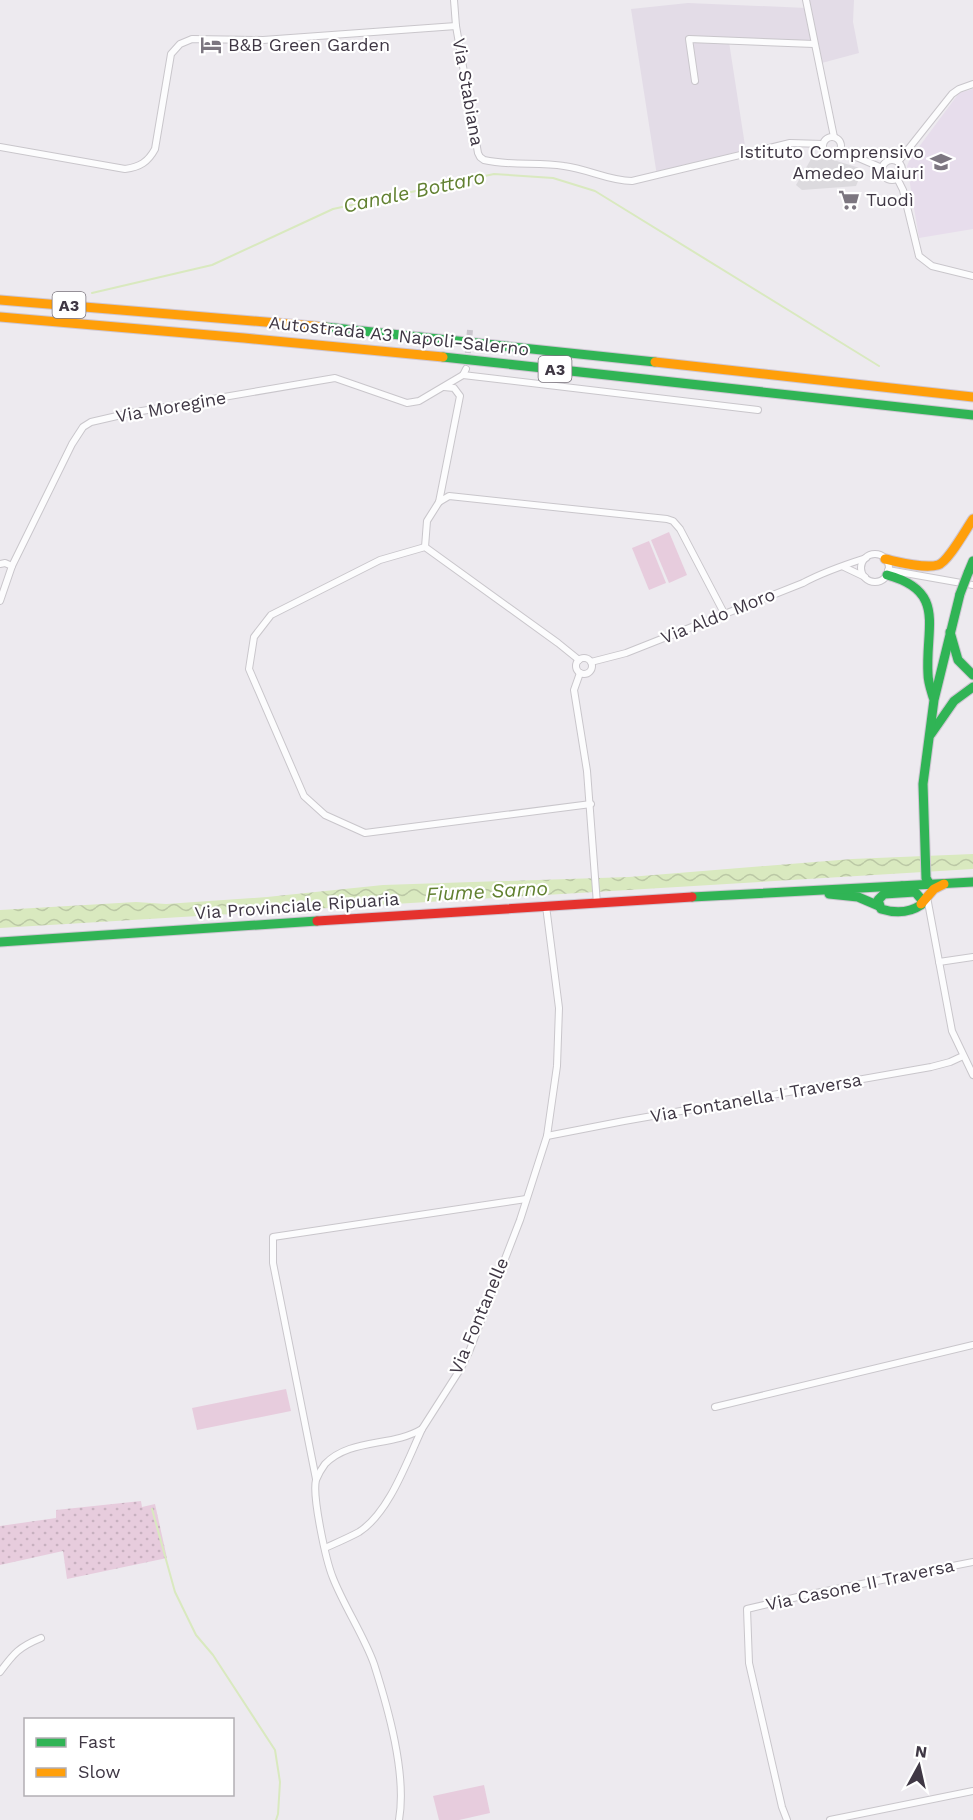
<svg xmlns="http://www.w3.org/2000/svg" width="973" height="1820" viewBox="0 0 973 1820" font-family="'Work Sans',sans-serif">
  <defs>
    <pattern id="grass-dots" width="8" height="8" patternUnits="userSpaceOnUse" patternTransform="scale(1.5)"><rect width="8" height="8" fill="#e7ccdd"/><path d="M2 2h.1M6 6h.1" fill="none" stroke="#c7b0bf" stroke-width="1.8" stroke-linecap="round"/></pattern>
    <pattern id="water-waves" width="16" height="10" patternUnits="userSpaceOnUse" patternTransform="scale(1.5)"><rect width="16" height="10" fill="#d9e9bf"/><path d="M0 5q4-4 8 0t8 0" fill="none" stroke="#bbc8a5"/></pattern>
  </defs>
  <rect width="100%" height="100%" fill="#edeaef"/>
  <polygon fill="#e3dce7" points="806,0 854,0 853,22 859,53 818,64 814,44 729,42 746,152 657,176 631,9 688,3 807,8"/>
  <polygon fill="#e7ddec" points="973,89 973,229 919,238 907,166 910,159 959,93"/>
  <polygon fill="url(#grass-dots)" points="141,1501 142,1507 155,1504 167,1558 67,1579 63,1551 0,1565 0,1526 56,1518 56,1510"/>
  <g fill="#e7ccdd">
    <polygon points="669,532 687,575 669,583 651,540"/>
    <polygon points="649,541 666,583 649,590 632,548"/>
    <polygon points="286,1389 291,1411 197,1430 192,1408"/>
    <polygon points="484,1785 490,1813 459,1820 439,1820 433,1796"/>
  </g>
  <polygon fill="#dcdade" points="814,154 863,169 856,186 802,190 796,185"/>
  <polygon fill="url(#water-waves)" points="973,854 973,869 0,928 0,910 136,902 166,904 267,897 383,885 629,877 852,859"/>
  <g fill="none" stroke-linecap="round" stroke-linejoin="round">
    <g stroke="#d9e9bf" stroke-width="2">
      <polyline points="92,293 212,265 333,209 494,174 553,178 595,191 879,366"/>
      <polyline points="152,1509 175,1592 196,1635 213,1655 275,1750 280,1782 278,1814 276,1820"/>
    </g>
    <polyline stroke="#cac6cd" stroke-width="6" stroke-dasharray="6 3" stroke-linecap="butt" points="467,362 470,330"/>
    <defs>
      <g id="street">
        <path d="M454 0 456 26 478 153 480 157 484 160C510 166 538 162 564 166 588 169 609 181 632 181L790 143 823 144"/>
        <polyline points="806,0 834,137"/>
        <polyline points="695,81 689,39 814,44"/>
        <circle cx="832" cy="146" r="9"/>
        <path d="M0 147 125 169C140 167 148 162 155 149L171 54 180 44 192 39 263 40 456 26"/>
        <polyline points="840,150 882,168"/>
        <circle cx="892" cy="170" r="10"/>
        <polyline points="898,162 952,94 959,89 973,84"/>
        <polyline points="897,178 903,190 919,256 932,266 973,276"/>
        <polyline points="463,375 758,410"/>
        <polyline points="439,502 449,496 667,519 673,521 680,529 724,613"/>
        <polyline points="425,547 427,521 439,502 460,396 454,388 444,387"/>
        <circle cx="875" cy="568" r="14"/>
        <polyline points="0,564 5,563 12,566"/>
        <polyline points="844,567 865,577"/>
        <polyline points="888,570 973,585"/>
        <polyline points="0,601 12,566 72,444 83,427 91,422 130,413 335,378 407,403 419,401 463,375 466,369"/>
        <circle cx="584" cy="666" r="8"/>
        <polyline points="579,660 558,643 425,547 380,560 271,615 254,637 249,669 304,796 325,815 365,833 591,804"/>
        <path d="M591 662 626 653 803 583C823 572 844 565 866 558"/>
        <polyline points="580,673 574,690 587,771 597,904"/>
        <polyline points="927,897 952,1031 973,1075"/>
        <polyline points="939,962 973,957"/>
        <polyline points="547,1136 624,1121 931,1067 950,1062 963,1056"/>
        <polyline points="715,1407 973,1345"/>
        <polyline points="316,1479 273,1263 273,1237 526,1199"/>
        <path d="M325 1548C336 1543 348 1538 359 1532 389 1513 407 1461 422 1429"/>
        <path d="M0 1672C14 1653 19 1647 41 1638"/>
        <path d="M399 1820C407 1774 388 1708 374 1664 364 1636 344 1606 333 1578 326 1561 312 1496 316 1480 318 1475 322 1468 325 1464 350 1438 392 1447 422 1429L461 1368 469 1352 520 1220 547 1136 557 1066 559 1008 546 906"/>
        <polyline points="787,1820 782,1807 749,1663 747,1609 806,1595 973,1562"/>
        <polyline points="830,1820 973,1791"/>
      </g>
      <g id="fast">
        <polyline points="325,327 655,362"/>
        <polyline points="443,357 973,415"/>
        <polyline points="968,573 973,561"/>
        <path d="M887 575C947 591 925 627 928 674 928 682 931 690 933 697"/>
        <polyline points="950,632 958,660 973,675"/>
        <polyline points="931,734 954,701 973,687"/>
        <polyline points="929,883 926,878 923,784 934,700 960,594"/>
        <path d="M902 886 916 893 922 900 921 905C909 913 894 913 881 909L878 900 884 894 915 892"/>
        <polyline points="829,894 858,897 879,906"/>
        <polyline points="692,897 973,882"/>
        <polyline points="0,942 317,921"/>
      </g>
      <g id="slow">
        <polyline points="0,300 325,327"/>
        <polyline points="0,317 244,338 443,357"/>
        <polyline points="655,362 973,397"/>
        <path d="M885 559C899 562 924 569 938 565 948 562 966 529 973 519"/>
        <polyline points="921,904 934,889 944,884"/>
      </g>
      <polyline id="jam" points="317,921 692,897"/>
    </defs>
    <use href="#street" stroke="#c9c6cb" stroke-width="8"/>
    <use href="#fast" stroke="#cec6d2" stroke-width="11"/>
    <use href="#slow" stroke="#cec6d2" stroke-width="11"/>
    <use href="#jam" stroke="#cec6d2" stroke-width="11"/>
    <use href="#street" stroke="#fcfcfd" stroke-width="6"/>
    <use href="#fast" stroke="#30b455" stroke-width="9"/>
    <use href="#slow" stroke="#ff9f0a" stroke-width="9"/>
    <use href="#jam" stroke="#e5322d" stroke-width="9"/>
    <defs>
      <polyline id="fast-bridge" points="960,594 968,573"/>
    </defs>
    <use href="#fast-bridge" stroke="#cec6d2" stroke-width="11" stroke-linecap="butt"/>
    <use href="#fast-bridge" stroke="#30b455" stroke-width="9"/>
  </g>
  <defs>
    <symbol id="hotel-bare" viewBox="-9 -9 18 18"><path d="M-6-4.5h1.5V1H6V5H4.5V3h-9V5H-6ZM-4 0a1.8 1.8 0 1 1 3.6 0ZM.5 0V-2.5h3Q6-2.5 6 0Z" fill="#7c7680" stroke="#fff" stroke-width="2.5" paint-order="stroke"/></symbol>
    <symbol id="school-bare" viewBox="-9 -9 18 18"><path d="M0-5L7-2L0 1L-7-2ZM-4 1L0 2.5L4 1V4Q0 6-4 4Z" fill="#7c7680" stroke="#fff" stroke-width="2.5" paint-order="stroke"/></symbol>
    <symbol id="supermarket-bare" viewBox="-9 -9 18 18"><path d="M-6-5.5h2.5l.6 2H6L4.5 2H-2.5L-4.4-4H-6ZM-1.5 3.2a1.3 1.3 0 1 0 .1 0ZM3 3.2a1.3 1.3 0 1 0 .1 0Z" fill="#7c7680" stroke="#fff" stroke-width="2.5" paint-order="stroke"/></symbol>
  </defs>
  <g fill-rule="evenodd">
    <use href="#hotel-bare" x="196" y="30" width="30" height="30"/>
    <use href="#school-bare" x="926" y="147" width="30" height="30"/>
    <use href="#supermarket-bare" x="834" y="185" width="30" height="30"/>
  </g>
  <g text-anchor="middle" stroke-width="4.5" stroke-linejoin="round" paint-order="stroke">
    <g fill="#fff" stroke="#79737c" stroke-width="1.5">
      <rect x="52.5" y="292" width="33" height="26" rx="4.5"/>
      <rect x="538.5" y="356" width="33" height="26" rx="4.5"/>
    </g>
    <g font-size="16" font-weight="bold" fill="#3f3744">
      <text x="69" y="311">A3</text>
      <text x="555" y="375">A3</text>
    </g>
    <g font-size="18" fill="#3f3744" stroke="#fff" text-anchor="start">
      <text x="228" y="51">B&amp;B Green Garden</text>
      <text x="924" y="158" text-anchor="end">Istituto Comprensivo<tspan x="924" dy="21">Amedeo Maiuri</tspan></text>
      <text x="866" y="206">Tuodì</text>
    </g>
    <g font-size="18" fill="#3f3744" stroke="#fff">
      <text transform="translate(468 92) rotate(80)" y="6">Via Stabiana</text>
      <text transform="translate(399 336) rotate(6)" y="6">Autostrada A3 Napoli-Salerno</text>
      <text transform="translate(171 407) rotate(-10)" y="6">Via Moregine</text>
      <text transform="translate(718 616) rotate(-22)" y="6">Via Aldo Moro</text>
      <text transform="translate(297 906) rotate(-4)" y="6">Via Provinciale Ripuaria</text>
      <text transform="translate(756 1098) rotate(-10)" y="6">Via Fontanella I Traversa</text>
      <text transform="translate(479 1316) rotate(-67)" y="6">Via Fontanelle</text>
      <text transform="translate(860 1585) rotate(-12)" y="6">Via Casone II Traversa</text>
    </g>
    <g font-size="20" font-style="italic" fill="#618030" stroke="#fff">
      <text transform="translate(414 191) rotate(-12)" y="7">Canale Bottaro</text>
      <text transform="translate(487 891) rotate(-3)" y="7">Fiume Sarno</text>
    </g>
  </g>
  <rect x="24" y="1718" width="210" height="78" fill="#ffffff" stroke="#b2afb4" stroke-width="1.5"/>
  <rect x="36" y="1738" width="30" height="9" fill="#30b455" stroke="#b2afb4" stroke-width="1.5"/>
  <text x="78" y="1748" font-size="18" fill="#3f3744">Fast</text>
  <rect x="36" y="1768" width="30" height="9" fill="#ff9f0a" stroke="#b2afb4" stroke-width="1.5"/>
  <text x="78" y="1778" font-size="18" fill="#3f3744">Slow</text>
  <g transform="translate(919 1766) rotate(8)" stroke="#ffffff" stroke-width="4.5" paint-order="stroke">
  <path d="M0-4.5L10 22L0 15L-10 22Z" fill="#3f3744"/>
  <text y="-9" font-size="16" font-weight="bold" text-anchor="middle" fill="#3f3744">N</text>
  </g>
</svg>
